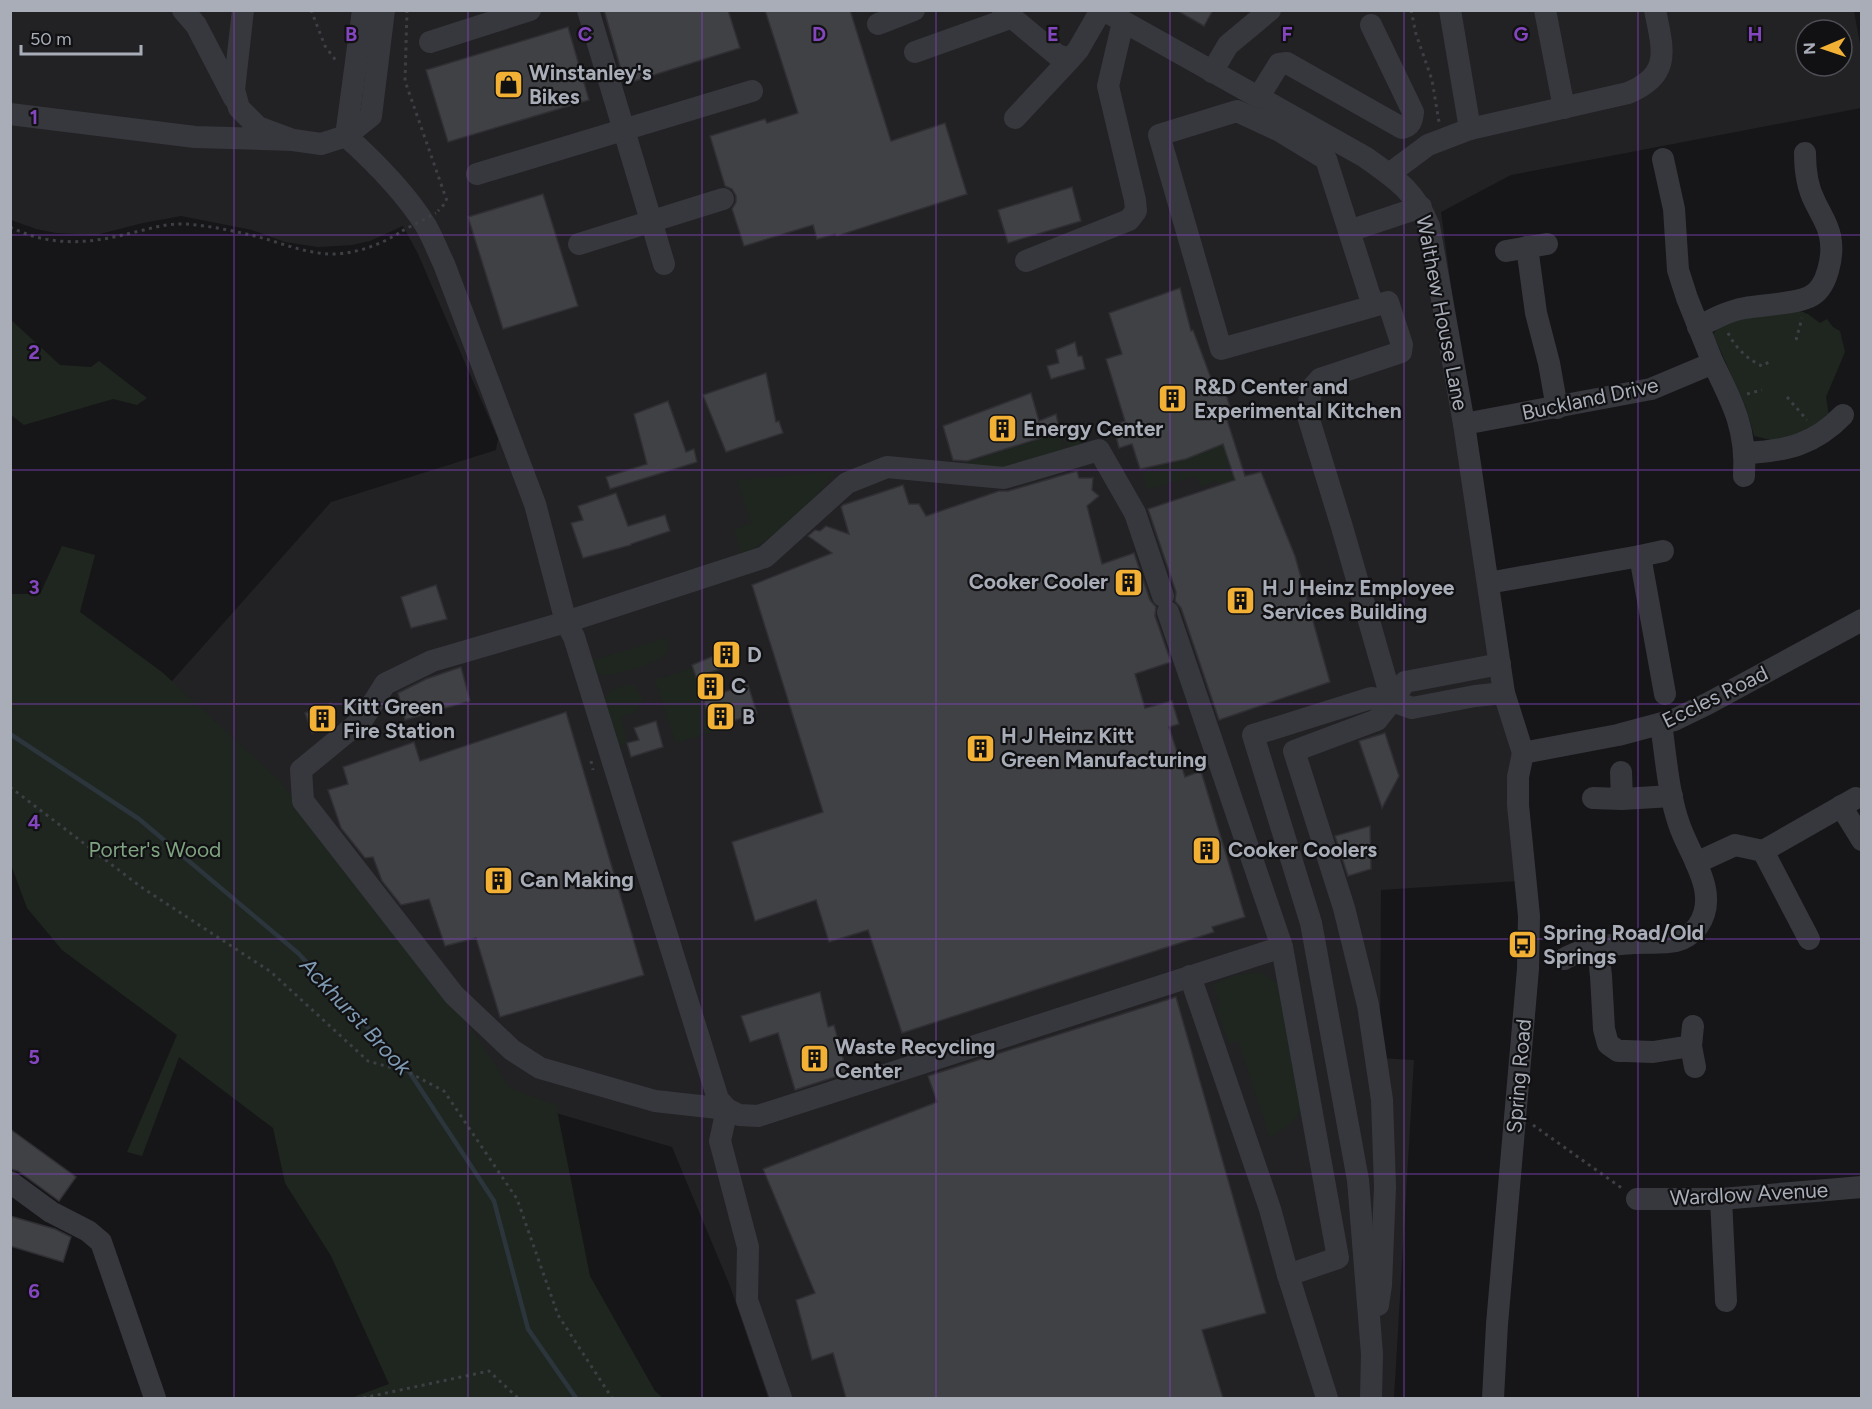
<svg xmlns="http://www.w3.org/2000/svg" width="1872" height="1409" viewBox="0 0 1872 1409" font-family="Figtree,sans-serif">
  <rect width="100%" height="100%" fill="#161618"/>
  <path fill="#222225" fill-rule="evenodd" d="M10 11H1854L1861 49V108L1511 175 1441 212 1532 880 1381 890 1380 1058 1414 1060 1394 1398H768L730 1286 672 1147 505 1098 164 690 331 502 496 450 498 439 418 254 403 226 370 241 352 245 318 247 285 242 252 230 181 216 143 223 96 235 56 233 36 229 11 220ZM1806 30H1842V66H1806Z"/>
  <g fill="#1e261f">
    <path d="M1798 310 1808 314 1820 323 1827 319 1833 327 1840 331 1845 352 1826 397 1829 416 1821 426 1775 441 1754 436 1746 408 1713 334C1724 315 1777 312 1798 310Z"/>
    <polygon points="10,319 60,365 91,367 99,361 147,398 137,405 113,399 24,425 11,415"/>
    <path d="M1083 421C1086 433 1084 439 1078 451L1069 453 1062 427Z"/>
    <polygon points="1060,432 1065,454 1003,471 958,466"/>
    <polygon points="1223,444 1235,480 1221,485 1216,480 1201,487 1196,476 1148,489 1142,471 1186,459"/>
    <polygon points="836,471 799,517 743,557 734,530 751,523 737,480"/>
    <polygon points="62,546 95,555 80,612 162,672 280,781 446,990 510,1088 556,1105 590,1276 655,1391 663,1398 351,1398 389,1384 331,1256 285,1183 273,1128 179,1057 142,1156 127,1152 177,1035 62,950 27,908 10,862 10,594 40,594"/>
    <path d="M666 638C668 644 670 650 665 655 660 662 616 675 606 675 603 675 600 674 597 673L588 662Z"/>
    <polygon points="693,668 713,732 676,743 655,680"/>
    <path d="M624 685H634L643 697C640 711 634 713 621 717L628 743 615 747 604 700 610 691Z"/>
    <path d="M1261 973 1277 983C1282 1006 1306 1093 1300 1110 1296 1121 1279 1132 1270 1138L1238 1041 1229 1044 1216 1007 1220 1006 1213 984 1237 975Z"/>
  </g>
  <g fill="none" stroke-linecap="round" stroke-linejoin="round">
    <polyline stroke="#2c353c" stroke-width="4.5" points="10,734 139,819 298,953 410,1073 494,1201 528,1329 576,1398"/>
  </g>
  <g fill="#404145" stroke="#303034" stroke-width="1.5">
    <polygon points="604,10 728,10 740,48 625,84"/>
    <polygon points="765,10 850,10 891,141 945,123 967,194 837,236 835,234 817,239 813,225 744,246 732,209 736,202 736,196 732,189 725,186 710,136 765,119 767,123 798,113"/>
    <polygon points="1176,10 1213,10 1204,26"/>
    <polygon points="568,27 589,100 448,142 426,70"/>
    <polygon points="1072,187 1081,221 1008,243 998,210"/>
    <polygon points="543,194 578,306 503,329 468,217"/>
    <polygon points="1180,288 1191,331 1193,330 1215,389 1223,385 1231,410 1224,410 1245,476 1261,472 1295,556 1330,682 1219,720 1181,608 1175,601 1176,592 1148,509 1235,480 1223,444 1186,459 1140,469 1132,444 1119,448 1113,425 1125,421 1106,359 1122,354 1109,313"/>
    <polygon points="1075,342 1078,356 1082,356 1085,369 1051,379 1047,366 1059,363 1056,350"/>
    <polygon points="766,373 776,422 779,421 783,433 726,452 703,395"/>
    <polygon points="1031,393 1039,421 1056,414 1060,432 967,461 953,460 943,426"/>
    <polygon points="668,401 686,452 694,449 697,462 610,489 606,477 647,464 634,414"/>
    <polygon points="1077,471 1079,478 1093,478 1092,490 1099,496 1087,506 1102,564 1134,553 1150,600 1156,607 1155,616 1171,662 1135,674 1145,708 1172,701 1179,724 1169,727 1185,777 1201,771 1245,917 1212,927 1214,932 902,1033 868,930 829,942 816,900 755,921 732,842 823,812 752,585 832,553 808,536 815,530 820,531 826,526 849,534 841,507 843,505 903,485 909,504 919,504 926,516 999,491 1008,491"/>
    <polygon points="616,493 628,526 665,515 670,531 631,544 631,545 583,558 571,523 583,520 578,506"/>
    <polygon points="436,585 447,619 411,628 401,597"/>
    <polygon points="732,643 739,663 696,677 692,665 716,655 714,648"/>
    <polygon points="461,667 470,701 405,720 398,693 426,679"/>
    <polygon points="748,685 757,713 712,728 703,698"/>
    <polygon points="331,703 337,723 332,727 312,733 305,713"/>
    <polygon points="566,712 644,975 500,1017 476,938 445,946 429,899 401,905 382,881 373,857 365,858 341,828 328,790 348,784 343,767 414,742 420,761"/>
    <polygon points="656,721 663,747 631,757 627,743 639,740 634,728"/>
    <polygon points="1385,733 1399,776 1382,808 1359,741"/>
    <polygon points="1370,826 1371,869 1348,876 1335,836"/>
    <polygon points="820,992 828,1027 834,1025 847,1073 795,1090 778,1033 750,1042 741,1016"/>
    <polygon points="1176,997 1266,1313 1202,1330 1223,1398 846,1398 833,1353 812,1360 796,1300 815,1293 763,1169 937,1102 928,1076"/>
    <polygon points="10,1129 76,1177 59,1201 18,1171 10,1169"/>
    <polygon points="10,1216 55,1229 71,1237 63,1262 10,1246"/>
  </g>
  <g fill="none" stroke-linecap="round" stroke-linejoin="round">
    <g stroke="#3d3f44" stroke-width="3" stroke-dasharray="3 4.5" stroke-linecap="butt">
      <polyline points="311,10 325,46 337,62"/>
      <polyline points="407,10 405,81 447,201 438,211"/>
      <polyline points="1411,10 1416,34 1432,80 1439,122"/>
      <path d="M10 227C50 247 89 244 131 233 149 229 166 223 185 224 212 226 240 232 266 239 289 246 313 255 337 254 361 252 382 244 402 231"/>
      <path d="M1728 333C1735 347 1748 360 1762 366L1769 362"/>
      <polyline points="1796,340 1802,318"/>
      <polyline points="1747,394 1762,390"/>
      <polyline points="1787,397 1807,420"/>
      <polyline points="591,761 593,770"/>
      <polyline points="10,787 141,887 271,972 368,1061 410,1073 444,1091 517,1199 558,1315 612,1398"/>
      <polyline points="1533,1125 1623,1189"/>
      <polyline points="363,1398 489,1371 518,1398"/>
    </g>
    <g stroke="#37383d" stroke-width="22">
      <polyline points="183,10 196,25 234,98"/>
      <polyline points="588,10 664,264"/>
      <polyline points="1003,10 1057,55 1070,59 1078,50 1101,10"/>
      <path d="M1103 10 1365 157C1396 179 1415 191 1429 226L1464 424 1504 693 1523 753 1518 777V805L1529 916 1528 969 1497 1324 1493 1398"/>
      <polyline points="1450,10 1470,129"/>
      <polyline points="1545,10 1564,108"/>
      <polyline points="878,24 914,10"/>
      <polyline points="430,42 530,10"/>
      <polyline points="915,52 1013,17"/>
      <polyline points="1212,72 1228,45 1270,10"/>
      <path d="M1258 98 1279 64 1287 63 1402 128C1411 126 1412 121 1413 112L1371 25"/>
      <polyline points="10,114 195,137 293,140 258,127 239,108 234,90 243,10"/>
      <polyline points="1015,118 1070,59"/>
      <path d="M346 136C376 163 405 192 426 226 433 238 438 252 444 264L535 504 566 622 574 637 718 1099 727 1109"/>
      <polyline points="346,136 363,10"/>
      <polyline points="293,140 321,144 346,136 371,116 384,10"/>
      <polyline points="477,174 752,91"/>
      <path d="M1389 174 1428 145 1470 129 1628 93C1672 75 1663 50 1655 10"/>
      <polyline points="1349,231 1421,207"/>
      <polyline points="579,244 723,199"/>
      <polyline points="1527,247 1536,313 1549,363 1557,408"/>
      <polyline points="1506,251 1547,244"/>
      <polyline points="1026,261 1129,220 1136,211 1135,200 1108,86 1123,22"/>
      <polyline points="1373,306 1326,159 1280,131 1237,111 1159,135 1221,349 1388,302 1402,345 1401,352 1320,379 1312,388 1307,413 1342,527 1392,701"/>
      <path d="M1698 327C1713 319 1728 311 1745 308 1762 305 1794 304 1809 297 1828 289 1834 254 1830 236 1828 224 1820 213 1815 202 1807 187 1805 170 1805 153"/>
      <path d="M1713 363C1733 403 1747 430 1744 476"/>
      <polyline points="1464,424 1651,389 1713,363 1687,298 1678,270 1674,209 1663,159"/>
      <path d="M1746 453C1786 451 1814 445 1843 415"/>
      <polyline points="1640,556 1663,551"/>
      <polyline points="1488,583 1640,556 1665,694"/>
      <polyline points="1163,596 1135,513 1099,450 1004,478 887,467 847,483 765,557 566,622 432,661 385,684 363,719 301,770 303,801 454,995 512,1050 540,1068 655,1101 727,1109 739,1115 758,1116 1282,947"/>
      <polyline points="1168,612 1282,947 1338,1258 1288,1275 1327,1398"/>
      <polyline points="1500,664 1405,682 1392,701 1412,708 1475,696 1504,693"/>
      <polyline points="1523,753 1618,735 1674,720 1707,704 1862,620"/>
      <polyline points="1621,772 1622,799"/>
      <polyline points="1593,798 1622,799 1672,796"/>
      <polyline points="1841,806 1862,840"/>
      <polyline points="1763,851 1856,798"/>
      <polyline points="1696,863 1735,845 1763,851 1809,939"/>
      <polyline points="1598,949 1601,976 1604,1029 1608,1044 1618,1051 1626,1051 1653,1052 1691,1046"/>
      <path d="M1564 959C1582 948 1613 944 1635 943 1648 942 1662 944 1676 941 1685 939 1692 934 1698 926 1721 893 1689 855 1679 824 1668 792 1666 757 1661 724"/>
      <polyline points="1190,976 1270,1209 1288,1275"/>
      <polyline points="1693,1026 1691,1046 1695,1067"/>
      <polyline points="727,1109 720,1141 748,1247 747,1300 781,1398"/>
      <polyline points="10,1182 51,1212 88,1231 101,1242 155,1398"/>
      <polyline points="1637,1199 1721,1199 1862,1187"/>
      <polyline points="1721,1199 1726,1301"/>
      <polyline points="1378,1305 1381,1285 1385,1187 1382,1100 1368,1005 1344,908 1294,751 1377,720 1392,701"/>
      <polyline points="1371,1398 1372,1354 1358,1180 1311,923 1253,735 1371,698 1392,701"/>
    </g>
    <polyline stroke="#3d3f44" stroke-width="3" stroke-dasharray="3 4.5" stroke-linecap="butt" points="402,231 436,213"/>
  </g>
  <path fill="none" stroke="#8446be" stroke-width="1.5" stroke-opacity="0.55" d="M234 10V1398M468 10V1398M702 10V1398M936 10V1398M1170 10V1398M1404 10V1398M1638 10V1398M10 235H1862M10 470H1862M10 704H1862M10 939H1862M10 1174H1862"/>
  <defs>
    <symbol id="shop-square" viewBox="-11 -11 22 22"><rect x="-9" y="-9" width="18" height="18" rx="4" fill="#f2b134" stroke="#111113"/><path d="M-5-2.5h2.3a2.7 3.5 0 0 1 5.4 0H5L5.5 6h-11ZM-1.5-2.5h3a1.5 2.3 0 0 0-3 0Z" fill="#111"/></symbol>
    <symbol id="building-square" viewBox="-11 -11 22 22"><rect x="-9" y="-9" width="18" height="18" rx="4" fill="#f2b134" stroke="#111113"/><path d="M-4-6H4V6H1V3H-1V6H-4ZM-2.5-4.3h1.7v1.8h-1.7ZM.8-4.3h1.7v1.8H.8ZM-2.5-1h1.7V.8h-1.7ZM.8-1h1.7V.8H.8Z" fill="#111"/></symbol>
    <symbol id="bus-square" viewBox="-11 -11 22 22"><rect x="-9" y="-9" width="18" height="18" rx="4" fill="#f2b134" stroke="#111113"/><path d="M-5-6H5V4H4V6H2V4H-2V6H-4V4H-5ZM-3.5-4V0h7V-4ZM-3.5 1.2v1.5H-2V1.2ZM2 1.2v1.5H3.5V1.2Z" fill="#111"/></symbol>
  </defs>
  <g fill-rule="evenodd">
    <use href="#shop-square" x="492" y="68" width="33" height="33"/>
    <use href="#building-square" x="1156" y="382" width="33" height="33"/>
    <use href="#building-square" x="986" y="412" width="33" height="33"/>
    <use href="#building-square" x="1112" y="566" width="33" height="33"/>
    <use href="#building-square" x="1224" y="584" width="33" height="33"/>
    <use href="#building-square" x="710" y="638" width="33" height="33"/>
    <use href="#building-square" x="694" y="670" width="33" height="33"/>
    <use href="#building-square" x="704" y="700" width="33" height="33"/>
    <use href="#building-square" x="306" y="702" width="33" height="33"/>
    <use href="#building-square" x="964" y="732" width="33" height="33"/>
    <use href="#building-square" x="1190" y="834" width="33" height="33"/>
    <use href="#building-square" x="482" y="864" width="33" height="33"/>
    <use href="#bus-square" x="1506" y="928" width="33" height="33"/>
    <use href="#building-square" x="798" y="1042" width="33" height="33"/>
  </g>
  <g text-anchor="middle" stroke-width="4.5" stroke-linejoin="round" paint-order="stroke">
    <g font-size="21" font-weight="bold" fill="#a8adb8" stroke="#111113" text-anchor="start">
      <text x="529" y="80">Winstanley's<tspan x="529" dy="24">Bikes</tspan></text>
      <text x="1194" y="394">R&amp;D Center and<tspan x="1194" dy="24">Experimental Kitchen</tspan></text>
      <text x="1023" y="436">Energy Center</text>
      <text x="1108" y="589" text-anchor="end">Cooker Cooler</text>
      <text x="1262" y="595">H J Heinz Employee<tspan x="1262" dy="24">Services Building</tspan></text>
      <text x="747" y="662">D</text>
      <text x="731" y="693">C</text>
      <text x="343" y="714">Kitt Green<tspan x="343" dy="24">Fire Station</tspan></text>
      <text x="742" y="724">B</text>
      <text x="1001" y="743">H J Heinz Kitt<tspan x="1001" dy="24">Green Manufacturing</tspan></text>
      <text x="1228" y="857">Cooker Coolers</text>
      <text x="520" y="887">Can Making</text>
      <text x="1543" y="940">Spring Road/Old<tspan x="1543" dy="24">Springs</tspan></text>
      <text x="835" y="1054">Waste Recycling<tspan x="835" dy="24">Center</tspan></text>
    </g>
    <g font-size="21" fill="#a8adb8" stroke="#111113">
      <text transform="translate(1442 313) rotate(79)" y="7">Walthew House Lane</text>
      <text transform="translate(1590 399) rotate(-12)" y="7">Buckland Drive</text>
      <text transform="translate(1715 697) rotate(-26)" y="7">Eccles Road</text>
      <text transform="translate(1519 1076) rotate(-85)" y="7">Spring Road</text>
      <text transform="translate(1749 1194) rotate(-3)" y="7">Wardlow Avenue</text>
    </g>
    <g font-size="21" fill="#7fa381" stroke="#111113">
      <text x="155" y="857">Porter's Wood</text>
    </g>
    <g font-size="22" font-style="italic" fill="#7f9bb3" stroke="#111113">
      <text transform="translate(356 1016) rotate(47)" y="8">Ackhurst Brook</text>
    </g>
  </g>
  <g font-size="20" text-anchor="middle" font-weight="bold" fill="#8446be" stroke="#111113" stroke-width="4.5" stroke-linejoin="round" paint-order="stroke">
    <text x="351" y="41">B</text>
    <text x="585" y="41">C</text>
    <text x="819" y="41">D</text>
    <text x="1053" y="41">E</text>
    <text x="1287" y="41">F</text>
    <text x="1521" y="41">G</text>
    <text x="1755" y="41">H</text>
    <text x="34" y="124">1</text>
    <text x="34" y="359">2</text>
    <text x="34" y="594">3</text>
    <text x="34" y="829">4</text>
    <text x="34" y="1064">5</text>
    <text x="34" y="1298">6</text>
  </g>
  <rect width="1872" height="1409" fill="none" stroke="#a8adb8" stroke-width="24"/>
  <g transform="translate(1824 48) rotate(268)"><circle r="28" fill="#111113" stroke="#4d4f55" stroke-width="1.5"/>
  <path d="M0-4.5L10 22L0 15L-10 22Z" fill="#f2b134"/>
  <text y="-9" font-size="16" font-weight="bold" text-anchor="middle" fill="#a8adb8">N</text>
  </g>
  <path d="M21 45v9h120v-9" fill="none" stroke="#a8adb8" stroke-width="3"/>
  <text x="30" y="45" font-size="18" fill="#a8adb8" stroke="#111113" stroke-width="4.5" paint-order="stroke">50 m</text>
</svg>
